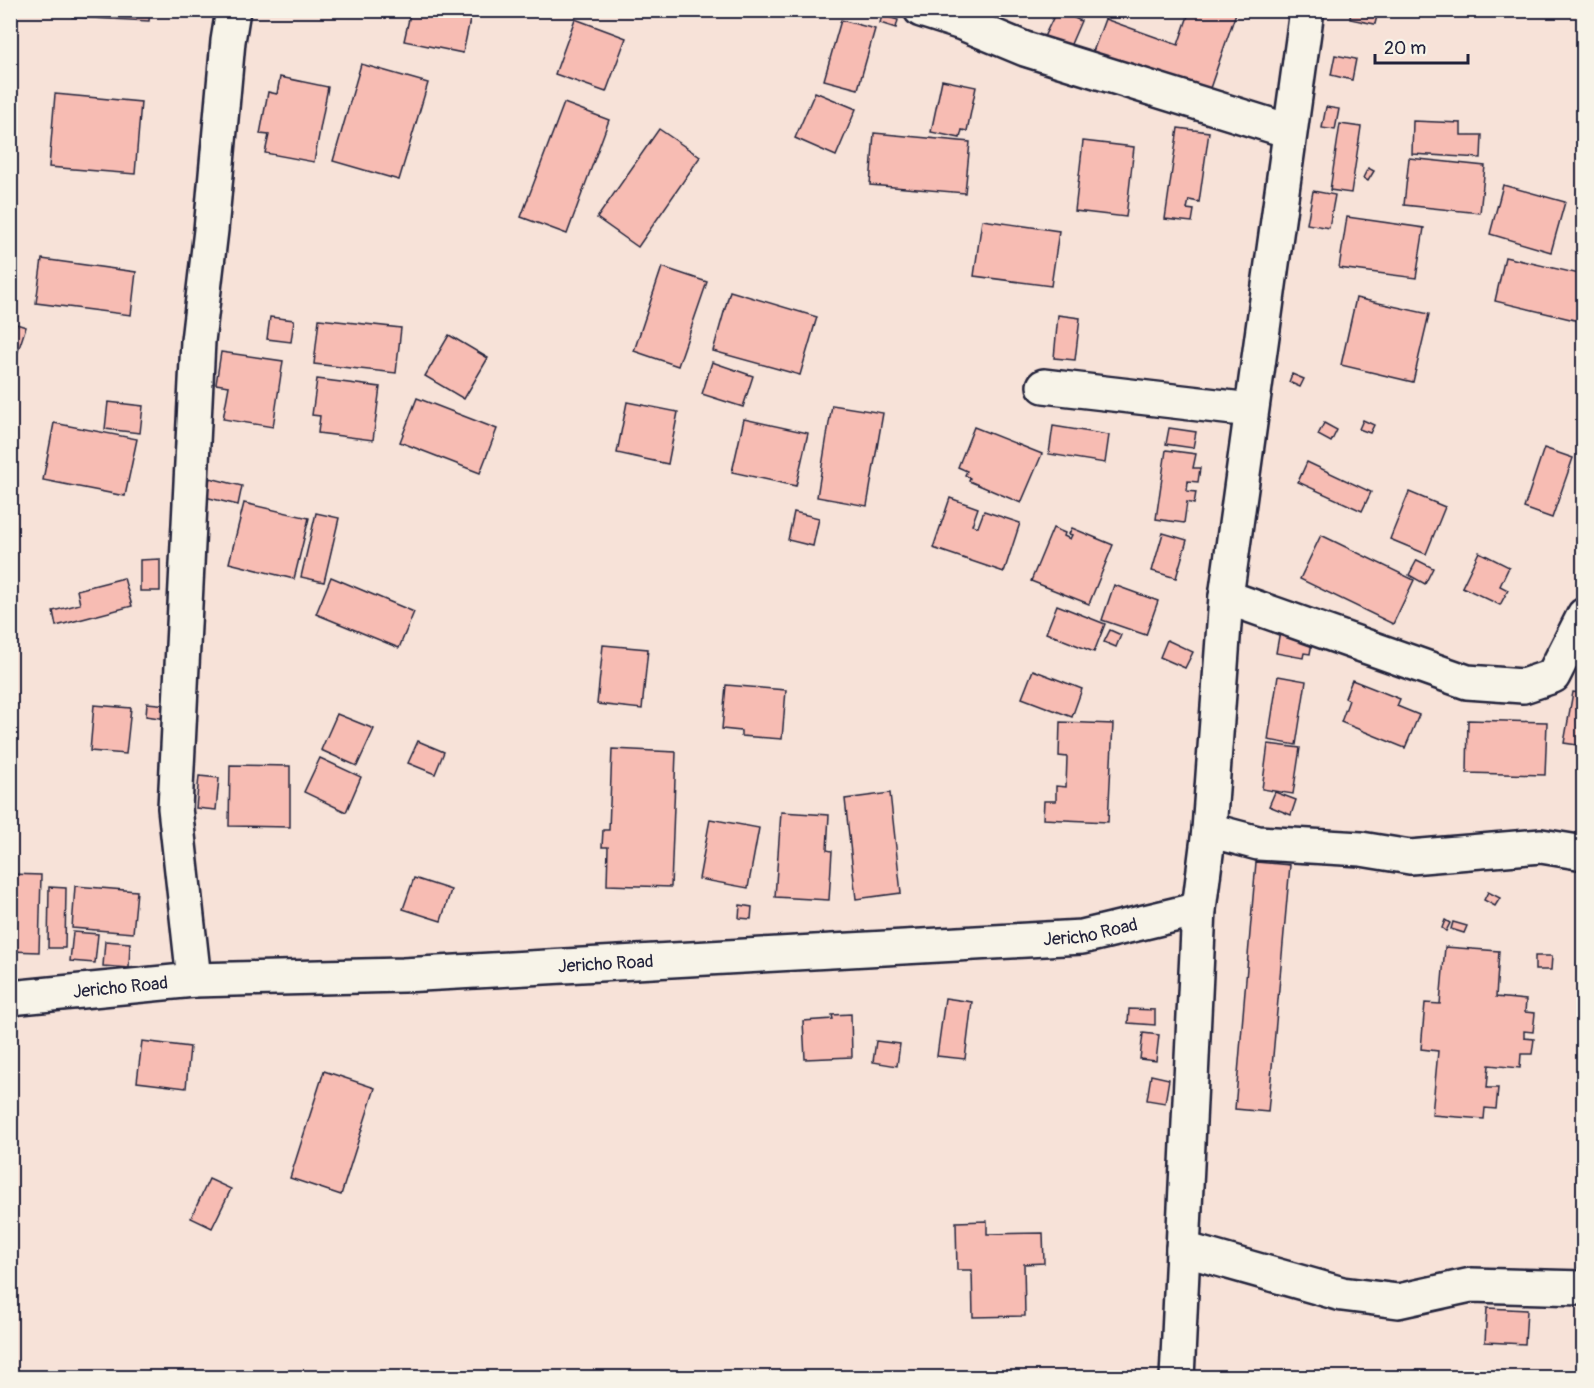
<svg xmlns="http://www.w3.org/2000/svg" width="1594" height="1388" viewBox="0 0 1594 1388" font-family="Pangolin,sans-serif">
  <rect width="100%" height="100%" fill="#f7e2d8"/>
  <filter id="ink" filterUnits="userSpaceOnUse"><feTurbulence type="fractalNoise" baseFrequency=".0167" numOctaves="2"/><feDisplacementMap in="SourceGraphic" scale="12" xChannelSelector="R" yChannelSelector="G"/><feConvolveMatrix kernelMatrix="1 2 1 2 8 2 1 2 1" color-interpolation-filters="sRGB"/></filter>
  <g filter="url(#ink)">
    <g fill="#f7bcb3" stroke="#22223b" stroke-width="1.5">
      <polygon points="73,10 150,10 149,21 72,17"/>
      <polygon points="411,10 472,10 463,53 404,41"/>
      <polygon points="1057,10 1081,21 1068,51 1043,39"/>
      <polygon points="1190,10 1237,10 1207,97 1091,57 1105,19 1178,45"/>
      <polygon points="1351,10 1378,12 1375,24 1350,19"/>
      <polygon points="882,15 898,20 896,28 880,23"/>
      <polygon points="575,19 626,38 606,92 555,74"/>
      <polygon points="841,20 875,29 858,89 824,80"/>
      <polygon points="1335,55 1356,59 1352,80 1331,75"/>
      <polygon points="361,64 428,83 399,180 333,161"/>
      <polygon points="280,77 328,87 314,162 265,153 269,135 260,134 268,92 277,94"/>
      <polygon points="942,80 976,87 967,131 962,130 960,138 931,132"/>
      <polygon points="815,92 856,109 836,156 795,138"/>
      <polygon points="55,94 141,102 135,174 49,167"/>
      <polygon points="564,103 609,120 567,234 521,217"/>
      <polygon points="1326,107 1339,109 1335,130 1322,128"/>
      <polygon points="1413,121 1461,123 1461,135 1482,135 1481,158 1412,154"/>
      <polygon points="1340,124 1361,127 1351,193 1330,190"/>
      <polygon points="1178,128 1209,132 1199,202 1189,200 1187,209 1194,210 1192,222 1165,219"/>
      <polygon points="659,129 700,157 638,247 597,218"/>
      <polygon points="874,133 970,142 965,193 870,185"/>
      <polygon points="1083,141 1134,147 1126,217 1075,211"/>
      <polygon points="1409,158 1485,166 1480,213 1404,205"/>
      <polygon points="1368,168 1374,171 1368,181 1363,178"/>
      <polygon points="1503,185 1565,202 1551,252 1490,234"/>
      <polygon points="1313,191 1335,195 1329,228 1307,224"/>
      <polygon points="1347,217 1424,228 1416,278 1339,268"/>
      <polygon points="982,220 1059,231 1051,286 974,276"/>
      <polygon points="1505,257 1584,275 1583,322 1495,301"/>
      <polygon points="42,259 136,272 131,315 36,303"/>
      <polygon points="662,267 707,282 678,366 634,351"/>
      <polygon points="730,291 817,317 800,375 713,351"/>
      <polygon points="1356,298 1429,314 1413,382 1341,365"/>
      <polygon points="1058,315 1080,318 1075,360 1054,358"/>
      <polygon points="270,317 294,320 291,342 267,339"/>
      <polygon points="319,319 401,328 396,373 314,364"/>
      <polygon points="10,322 26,327 10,375"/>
      <polygon points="449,335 488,358 464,399 425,376"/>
      <polygon points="221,352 283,361 273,427 223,419 229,386 216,384"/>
      <polygon points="712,362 753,376 743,407 702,394"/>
      <polygon points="1292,374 1304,379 1300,387 1289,382"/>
      <polygon points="317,379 380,387 373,440 318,433 320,416 312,415"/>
      <polygon points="417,398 497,429 480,473 400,442"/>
      <polygon points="108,402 143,406 140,433 105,429"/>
      <polygon points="627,402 678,412 668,464 617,453"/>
      <polygon points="832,405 883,413 867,506 817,497"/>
      <polygon points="744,419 808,433 796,486 732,472"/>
      <polygon points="1363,420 1374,425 1370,433 1359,429"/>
      <polygon points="54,423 137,439 125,496 43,480"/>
      <polygon points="1324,423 1337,430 1331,442 1318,435"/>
      <polygon points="1053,426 1109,435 1105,463 1049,454"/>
      <polygon points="974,427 1042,454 1021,503 969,481 970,478 965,475 967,471 958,467"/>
      <polygon points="1169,428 1196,432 1193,448 1166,444"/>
      <polygon points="1544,448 1573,458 1552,518 1524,508"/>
      <polygon points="1166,450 1196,454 1193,468 1200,468 1198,482 1188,481 1187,491 1196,492 1194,504 1187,502 1184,523 1156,519"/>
      <polygon points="1307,462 1371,492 1362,511 1298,482"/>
      <polygon points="210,478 242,486 238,505 205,497"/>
      <polygon points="1409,492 1445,507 1426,554 1390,539"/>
      <polygon points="950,498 978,508 972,525 978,527 984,511 1020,523 1004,572 933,548"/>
      <polygon points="244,503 309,518 294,579 229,563"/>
      <polygon points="794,512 819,518 813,546 788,540"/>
      <polygon points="316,513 339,518 324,582 301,577"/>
      <polygon points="1053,528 1065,533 1064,536 1070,539 1072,535 1069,534 1072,528 1113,545 1089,604 1031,581"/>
      <polygon points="1163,533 1187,540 1176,578 1152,571"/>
      <polygon points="1321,535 1414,580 1393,624 1300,579"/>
      <polygon points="1479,552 1509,567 1500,586 1508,590 1500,605 1462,587"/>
      <polygon points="160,559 160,591 140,591 140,560"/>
      <polygon points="1417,560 1433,568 1425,584 1409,575"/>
      <polygon points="331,577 414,612 399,648 316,614"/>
      <polygon points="124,578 132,606 56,626 53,611 80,604 77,590"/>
      <polygon points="1114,585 1158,601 1146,635 1102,620"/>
      <polygon points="1057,605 1105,624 1094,652 1046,633"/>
      <polygon points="1110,630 1121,635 1116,647 1104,642"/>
      <polygon points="1280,631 1313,637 1310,654 1304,653 1303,658 1276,653"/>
      <polygon points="1167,640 1193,652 1185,668 1160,657"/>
      <polygon points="603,645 648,649 642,709 597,704"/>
      <polygon points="1033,670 1082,689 1072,717 1022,698"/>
      <polygon points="1278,676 1306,681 1296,745 1268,740"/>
      <polygon points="1352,680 1400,699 1397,706 1419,715 1405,748 1341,722 1349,700 1345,698"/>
      <polygon points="726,685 786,690 782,739 741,736 741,731 722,729"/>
      <polygon points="1573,692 1584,694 1584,746 1564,743"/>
      <polygon points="147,703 168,705 166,719 146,716"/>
      <polygon points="94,705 131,708 126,754 90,751"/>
      <polygon points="337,714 374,729 357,766 321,750"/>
      <polygon points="1468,720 1547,722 1545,775 1467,773"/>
      <polygon points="1060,722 1113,724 1108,822 1043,819 1044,801 1056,801 1056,786 1066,787 1067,757 1059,756"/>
      <polygon points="418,741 444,752 435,774 408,763"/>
      <polygon points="1268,744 1300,748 1293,794 1262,789"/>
      <polygon points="612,749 676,752 671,887 607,885 608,847 602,847 603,830 609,830"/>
      <polygon points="320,758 361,777 346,812 304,792"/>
      <polygon points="230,765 290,766 290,827 229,826"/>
      <polygon points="199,776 219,778 216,810 196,808"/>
      <polygon points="1275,792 1296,800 1291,815 1269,806"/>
      <polygon points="890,793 901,893 856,899 845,799"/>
      <polygon points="781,812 829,815 827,850 832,851 829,900 775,897"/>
      <polygon points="710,819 759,828 748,888 699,879"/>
      <polygon points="1256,862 1290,865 1268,1112 1235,1109"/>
      <polygon points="10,874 41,875 39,952 10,951"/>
      <polygon points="414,878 451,890 441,921 403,909"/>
      <polygon points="75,886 137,891 133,933 72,928"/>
      <polygon points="49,887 66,888 65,948 48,948"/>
      <polygon points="1488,892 1500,898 1495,906 1484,900"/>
      <polygon points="740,905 752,907 751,919 739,918"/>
      <polygon points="1445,920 1450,923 1446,931 1442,928"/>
      <polygon points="1453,922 1467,926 1464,933 1451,929"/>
      <polygon points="73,932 98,934 95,963 70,961"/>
      <polygon points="105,941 130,943 129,968 103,966"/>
      <polygon points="1445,947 1499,951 1496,997 1526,1000 1525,1012 1535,1013 1533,1032 1524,1031 1524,1038 1534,1039 1532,1054 1521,1054 1520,1068 1489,1065 1487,1088 1498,1088 1496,1109 1485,1108 1484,1119 1432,1115 1438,1051 1421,1049 1425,1003 1440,1004"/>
      <polygon points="1535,956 1552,956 1551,970 1535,970"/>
      <polygon points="945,998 972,1002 965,1059 937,1056"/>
      <polygon points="1129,1009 1155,1010 1155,1025 1128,1023"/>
      <polygon points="851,1014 852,1057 805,1059 803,1021 833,1019 832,1015"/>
      <polygon points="1143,1033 1159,1035 1156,1061 1140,1059"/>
      <polygon points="142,1041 190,1047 186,1088 137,1082"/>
      <polygon points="876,1041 900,1044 897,1066 873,1062"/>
      <polygon points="324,1071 375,1088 341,1195 290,1178"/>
      <polygon points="1151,1075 1169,1079 1165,1103 1147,1100"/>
      <polygon points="209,1179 231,1189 212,1228 191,1218"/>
      <polygon points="987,1221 987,1234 1043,1233 1044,1263 1024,1264 1025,1316 973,1317 972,1270 957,1270 956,1222"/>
      <polygon points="1487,1308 1527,1310 1525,1344 1485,1342"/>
      <polygon points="1414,1371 1449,1374 1449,1378 1414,1378"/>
    </g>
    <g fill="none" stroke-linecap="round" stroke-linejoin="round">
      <defs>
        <g id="minor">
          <polyline points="921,10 962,23 1025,49 1289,131"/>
          <polyline points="1044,386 1251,410"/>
          <polyline points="1226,597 1467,682 1523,686 1553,676 1584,615"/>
          <polyline points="1209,830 1258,843 1361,849 1410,857 1541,846 1584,853"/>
          <polyline points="194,980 175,808 198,341 211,230 228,41 233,10"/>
          <path id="s1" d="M10 998 194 980 403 975 1082 937 1199 909"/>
          <polyline points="1183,1249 1342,1294 1398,1301 1471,1285 1584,1288"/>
        </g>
        <polyline id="major" points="1177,1378 1199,909 1209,830 1226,597 1307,10"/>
      </defs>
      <use href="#minor" stroke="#22223b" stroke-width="38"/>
      <use href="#major" stroke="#22223b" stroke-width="38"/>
      <use href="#minor" stroke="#f7f3e8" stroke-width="33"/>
      <use href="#major" stroke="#f7f3e8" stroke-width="33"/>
    </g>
  </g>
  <g text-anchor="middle" stroke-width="5" stroke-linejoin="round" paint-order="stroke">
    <g font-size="18" fill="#22223b" stroke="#f7f3e8">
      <text dy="6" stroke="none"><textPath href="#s1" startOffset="1083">Jericho Road</textPath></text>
      <text dy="6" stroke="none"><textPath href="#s1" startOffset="597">Jericho Road</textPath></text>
      <text dy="6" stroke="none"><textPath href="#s1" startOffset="111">Jericho Road</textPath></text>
    </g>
  </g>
  <rect width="1594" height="1388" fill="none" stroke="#f7f3e8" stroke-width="36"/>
  <rect x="18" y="18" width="1558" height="1352" fill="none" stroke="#22223b" stroke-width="2" filter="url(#ink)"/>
  <path d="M1375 54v9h93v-9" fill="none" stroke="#22223b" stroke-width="3"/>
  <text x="1384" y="54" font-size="18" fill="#22223b" stroke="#f7f3e8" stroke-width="4.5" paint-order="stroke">20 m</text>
</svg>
